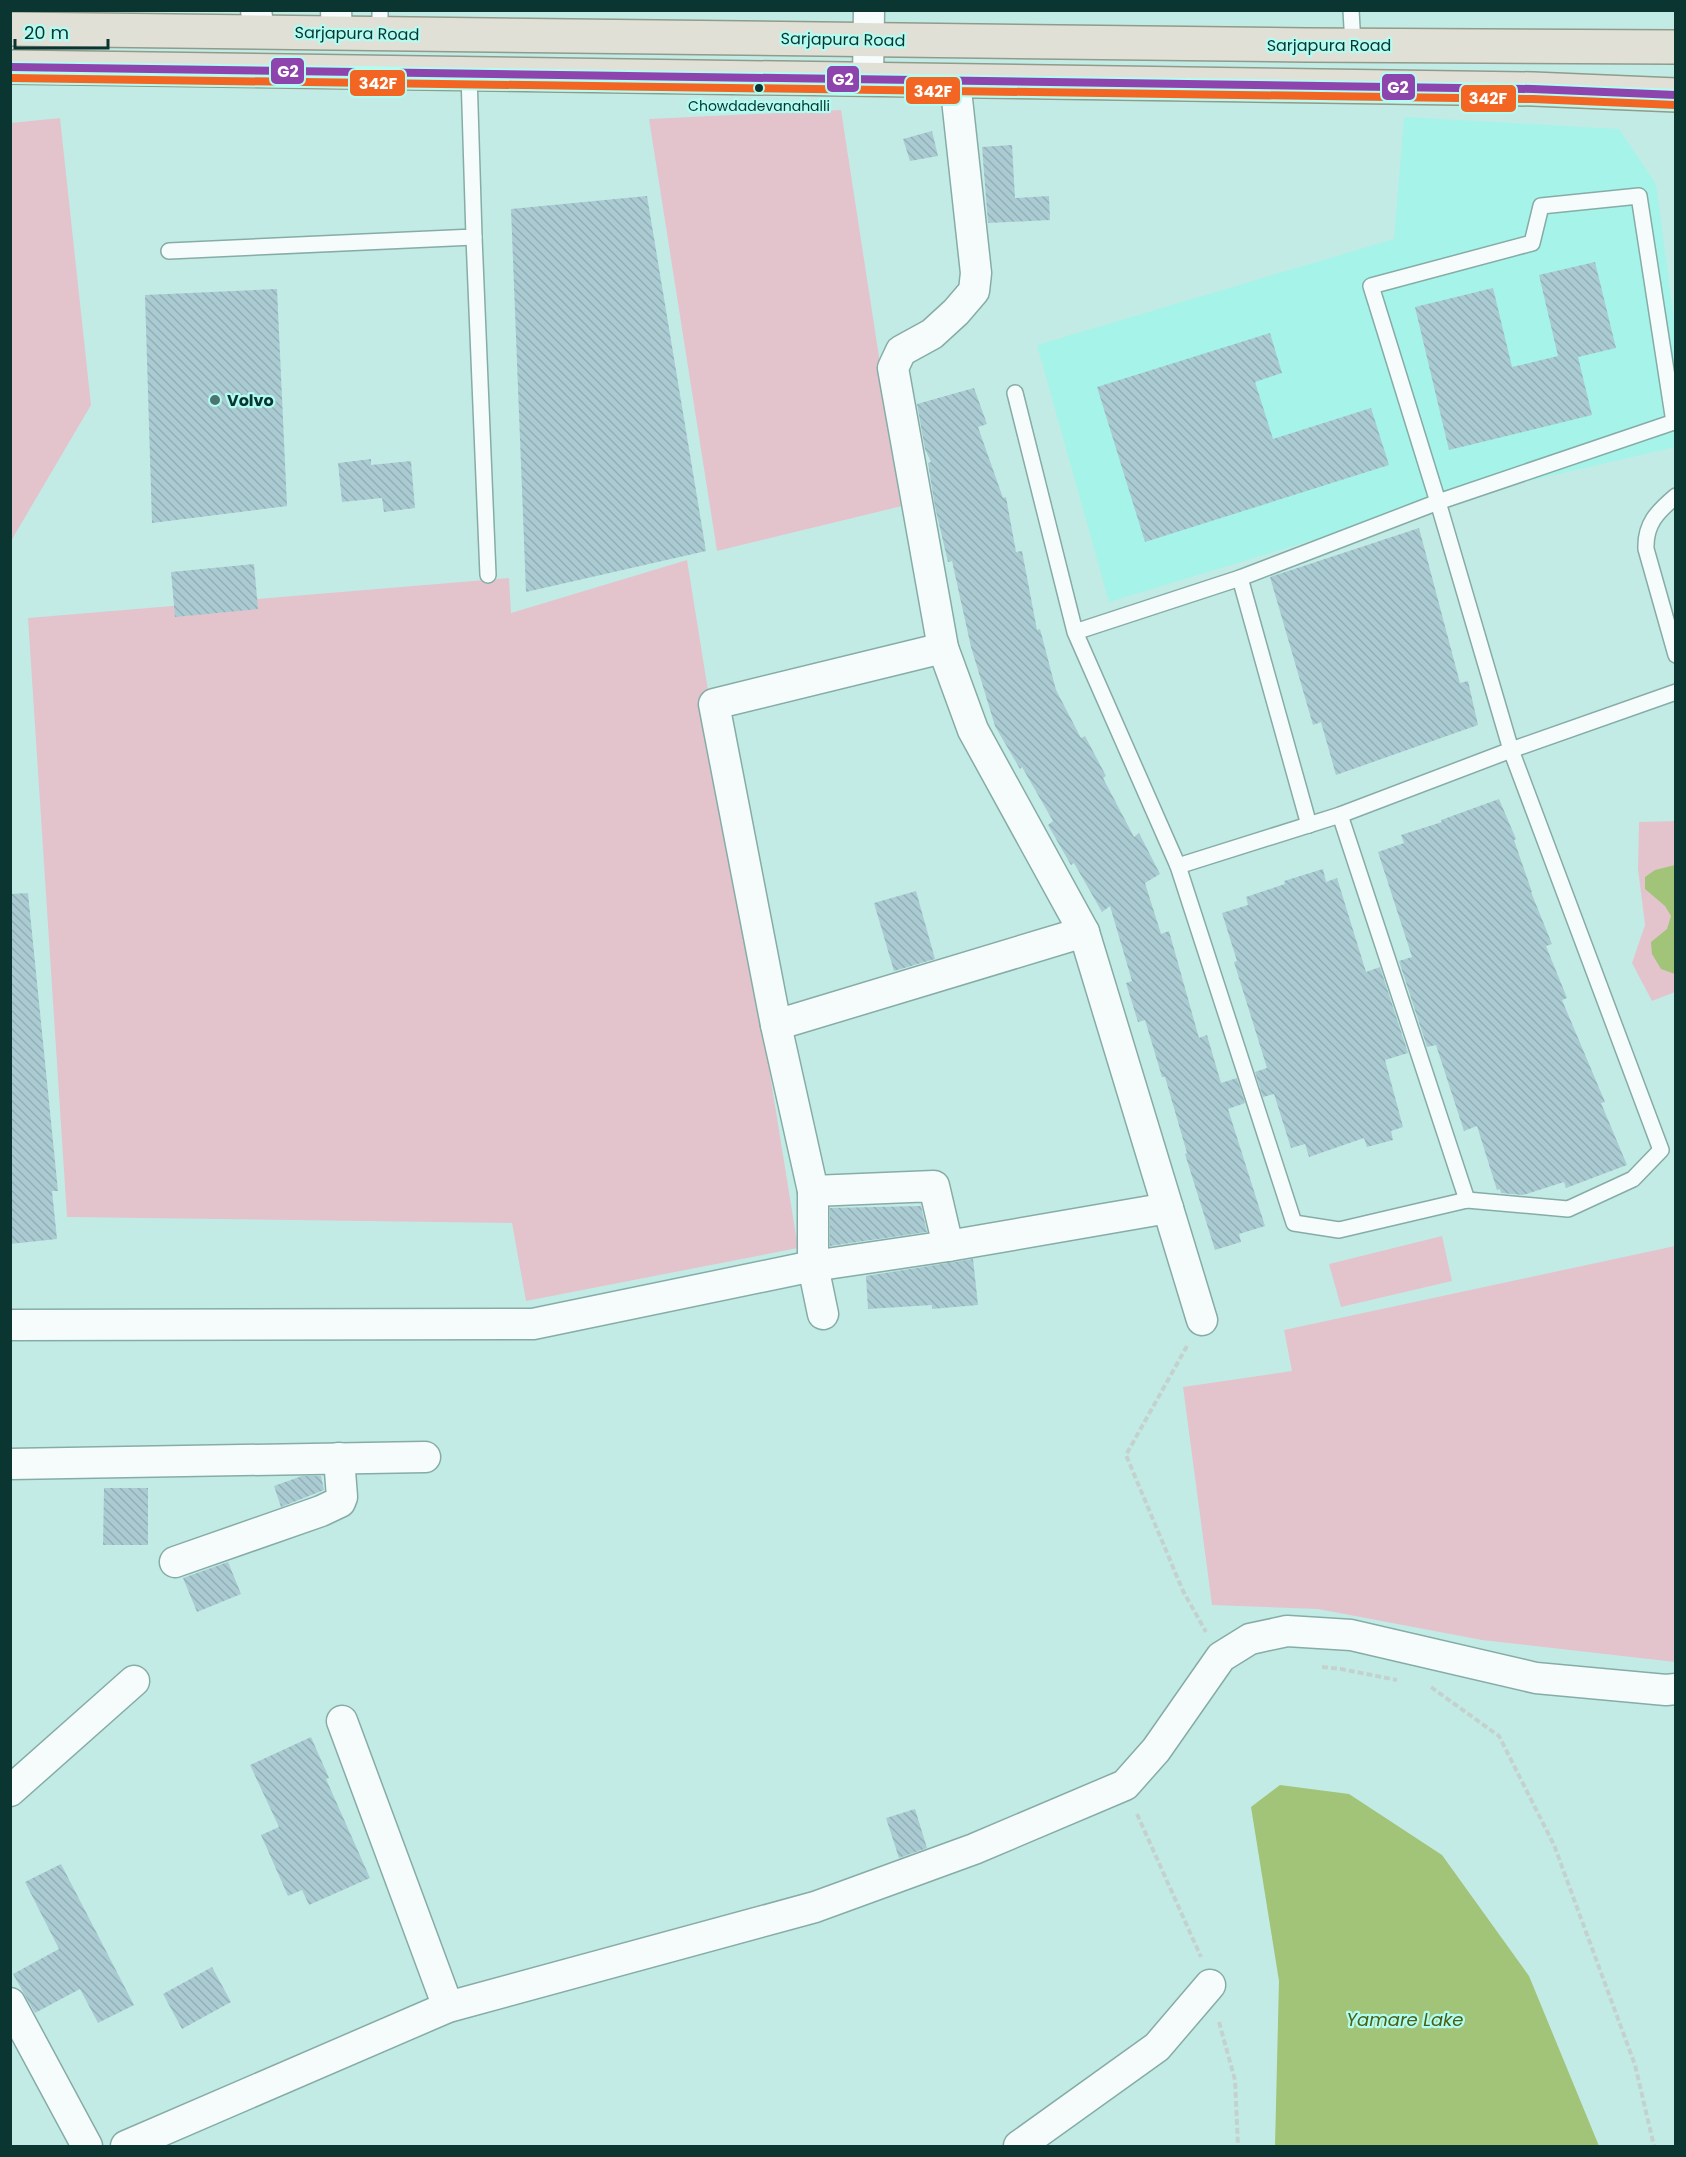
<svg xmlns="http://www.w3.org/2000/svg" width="1686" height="2157" viewBox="0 0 1686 2157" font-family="Poppins,sans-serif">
  <defs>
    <pattern id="building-back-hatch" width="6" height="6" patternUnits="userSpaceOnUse" patternTransform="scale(1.5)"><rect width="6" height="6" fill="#abcbd3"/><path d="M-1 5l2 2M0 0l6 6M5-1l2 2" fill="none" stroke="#92afb6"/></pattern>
  </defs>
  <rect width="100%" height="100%" fill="#c3ebe5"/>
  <polygon fill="#a5f3e9" points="1404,117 1619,129 1656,184 1675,327 1675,447 1438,502 1109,602 1037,345 1394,239"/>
  <g fill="#e3c4cd">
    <polygon points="841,110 902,506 717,551 649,119"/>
    <polygon points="60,118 91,405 11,541 11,123"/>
    <polygon points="687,560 798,1248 526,1301 512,1223 67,1217 28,618 509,578 511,613"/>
    <polygon points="1675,821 1675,992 1652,1001 1632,963 1645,925 1638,869 1639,822"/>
    <polygon points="1442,1236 1452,1281 1341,1307 1329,1264"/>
    <polygon points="1675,1246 1675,1662 1482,1640 1318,1609 1212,1605 1183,1387 1292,1371 1284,1330"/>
  </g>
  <g fill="#a1c478">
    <polygon points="1675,865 1676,865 1675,974 1661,969 1652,954 1651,942 1667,929 1671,916 1665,906 1645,889 1645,877 1655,870"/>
    <polygon points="1280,1785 1349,1794 1442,1855 1529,1976 1599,2146 1275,2146 1279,1981 1251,1807"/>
  </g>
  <g fill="url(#building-back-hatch)">
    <polygon points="932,131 938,156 910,161 903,139"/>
    <polygon points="1012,145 1015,198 1049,196 1050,220 988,223 982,147"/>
    <polygon points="647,196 706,551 526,592 511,209"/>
    <polygon points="1595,262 1616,348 1578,357 1592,415 1449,450 1415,307 1493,288 1512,367 1558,356 1539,275"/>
    <polygon points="277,289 287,506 152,523 145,295"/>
    <polygon points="1270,333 1282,373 1255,382 1273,439 1371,408 1389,465 1145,542 1097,387"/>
    <polygon points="974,388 987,424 978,427 1003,498 1006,497 1016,552 1022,551 1037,630 1040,629 1056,690 1081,738 1085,736 1106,776 1103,778 1134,837 1139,833 1160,874 1145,883 1161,934 1169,931 1199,1038 1207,1035 1221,1083 1237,1078 1245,1103 1228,1109 1265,1226 1239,1234 1241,1242 1215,1250 1185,1154 1187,1153 1165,1077 1162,1077 1145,1020 1138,1022 1126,983 1132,981 1110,906 1102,912 1074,863 1071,865 1048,825 1053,821 1022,767 1020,769 995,726 971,647 952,561 948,562 935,507 928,463 931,462 925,449 917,404"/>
    <polygon points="371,459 371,465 411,461 415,508 384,512 382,498 342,502 338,463"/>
    <polygon points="1419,528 1460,683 1468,681 1478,725 1336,775 1321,722 1313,725 1270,577"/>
    <polygon points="254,564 258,609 175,617 171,572"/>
    <polygon points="1499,799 1516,839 1514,840 1532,892 1531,892 1552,944 1546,946 1567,998 1562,1000 1605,1102 1601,1103 1627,1165 1566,1188 1564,1182 1523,1195 1501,1193 1500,1189 1497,1190 1477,1126 1464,1131 1436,1045 1427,1047 1399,961 1412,957 1378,852 1404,843 1401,835 1442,822 1441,820"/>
    <polygon points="1323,869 1326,882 1337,878 1366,972 1380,967 1408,1053 1385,1060 1403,1127 1391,1131 1393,1140 1367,1147 1364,1138 1309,1157 1305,1144 1291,1148 1274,1094 1263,1097 1255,1072 1267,1068 1234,962 1237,961 1222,913 1248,905 1246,897 1285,884 1284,881"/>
    <polygon points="916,891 935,959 894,971 874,903"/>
    <polygon points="28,893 58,1191 52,1191 57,1239 10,1244 10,894"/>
    <polygon points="921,1206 927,1232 830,1246 830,1208"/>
    <polygon points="973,1259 978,1305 932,1309 932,1305 868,1309 866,1276"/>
    <polygon points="302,1476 321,1476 324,1490 281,1507 274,1486"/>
    <polygon points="104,1488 148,1488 148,1545 103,1545"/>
    <polygon points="228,1562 241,1594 197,1612 183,1578"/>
    <polygon points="311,1737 329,1778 326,1779 370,1878 309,1905 302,1890 288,1896 261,1835 279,1827 250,1765"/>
    <polygon points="915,1809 927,1848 899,1858 886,1818"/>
    <polygon points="61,1864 134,2005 98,2023 80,1989 35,2013 13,1974 59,1949 25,1882"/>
    <polygon points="212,1967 231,2002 182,2029 163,1994"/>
  </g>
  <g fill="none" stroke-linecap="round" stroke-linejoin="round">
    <defs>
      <g id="service">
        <polyline points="380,10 380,34"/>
        <polyline points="1351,10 1353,45"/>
        <polygon points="1639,196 1674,422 1438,502 1371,286 1532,243 1541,206"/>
        <polyline points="474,237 488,575"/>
        <polyline points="169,251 474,237 469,74"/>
        <polyline points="1015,393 1075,632 1178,866 1294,1223 1339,1230 1467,1200 1568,1209 1633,1179 1661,1150 1511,750 1438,502 1240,578 1075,632"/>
        <path d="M1676 496C1657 512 1645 524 1646 549L1676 655"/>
        <polyline points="1240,578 1309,825"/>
        <polyline points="1340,815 1467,1200"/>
        <polyline points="1178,866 1340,815 1511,750 1676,692"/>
      </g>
      <g id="minor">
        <polyline points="256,10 259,32"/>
        <polyline points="336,10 337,33"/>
        <polyline points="868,80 869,10"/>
        <polyline points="955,81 976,273 974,291 956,312 932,334 901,351 893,368 943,648 973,730 1084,932 1202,1320"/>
        <polyline points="776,1025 714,704 943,648"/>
        <polyline points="813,1191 934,1186 948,1246 1168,1208"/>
        <polyline points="823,1314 813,1266 813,1191 776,1025 1084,932"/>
        <polyline points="10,1325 533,1324 813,1266 948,1246"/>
        <polyline points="10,1464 425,1457"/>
        <polyline points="175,1562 321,1511 340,1502 342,1497 339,1458"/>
        <polyline points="342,1721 448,2007"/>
        <polyline points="10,1791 134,1681"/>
        <polyline points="10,2003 87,2146"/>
        <polyline points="126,2146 448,2007 815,1907 974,1849 1125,1785 1156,1750 1221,1657 1250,1639 1287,1631 1351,1635 1536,1678 1666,1690 1676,1689"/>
        <polyline points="1019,2146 1157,2047 1210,1985"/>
      </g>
      <g id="primary">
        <polyline points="10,29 1307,45 1676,47"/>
        <polyline points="10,67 1533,89 1676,95"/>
      </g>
    </defs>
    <use href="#service" stroke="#86aca7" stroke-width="18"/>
    <use href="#minor" stroke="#86aca7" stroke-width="33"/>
    <use href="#primary" stroke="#909b8a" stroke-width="36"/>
    <g stroke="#c4d2cf" stroke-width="4" stroke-dasharray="6 3" stroke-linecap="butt">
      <polyline points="1187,1346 1126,1455 1183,1591 1206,1632"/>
      <polyline points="1322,1667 1341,1669 1397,1680"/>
      <polyline points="1431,1687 1499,1736 1554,1845 1635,2065 1654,2146"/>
      <polyline points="1137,1814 1201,1957"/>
      <polyline points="1219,2022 1235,2080 1238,2146"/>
    </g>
    <use href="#service" stroke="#f6fcfb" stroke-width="15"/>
    <use href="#minor" stroke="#f6fcfb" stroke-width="30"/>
    <use href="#primary" stroke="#e0e0d7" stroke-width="33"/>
    <defs>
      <polyline id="bus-1" points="10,67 1533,89 1676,95"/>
      <polyline id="bus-2" points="10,78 1533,99 1676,105"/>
    </defs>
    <use href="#bus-1" stroke="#b2fcf1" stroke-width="12"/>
    <use href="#bus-2" stroke="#b2fcf1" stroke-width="12"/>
    <use href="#bus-1" stroke="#8e44ad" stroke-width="8"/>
    <use href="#bus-2" stroke="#f26522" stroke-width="8"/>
  </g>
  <circle fill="#0a3531" stroke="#b2fcf1" stroke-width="2" cx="759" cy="88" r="5"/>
  <circle fill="#4b7570" stroke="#b2fcf1" stroke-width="2" cx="215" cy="400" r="6"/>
  <g text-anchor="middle" stroke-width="4.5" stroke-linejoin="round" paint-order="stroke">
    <g font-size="14" fill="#0a3531" stroke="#b2fcf1">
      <text x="759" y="111">Chowdadevanahalli</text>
    </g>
    <g font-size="16" fill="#0a3531" stroke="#b2fcf1">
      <text transform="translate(357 33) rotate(1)" y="6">Sarjapura Road</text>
      <text transform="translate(843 39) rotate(1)" y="6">Sarjapura Road</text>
      <text x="1329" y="51">Sarjapura Road</text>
    </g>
    <g font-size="16" font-weight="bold" fill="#0a3531" stroke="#b2fcf1" text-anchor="start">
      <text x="227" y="406">Volvo</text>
    </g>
    <g font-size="18" font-style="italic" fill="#495f13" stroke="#b2fcf1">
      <text x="1405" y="2026">Yamare Lake</text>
    </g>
  </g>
  <g stroke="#b2fcf1" stroke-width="2">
    <rect x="270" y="57" width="35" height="28" rx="6" fill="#8e44ad"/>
    <rect x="826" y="65" width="34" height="28" rx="6" fill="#8e44ad"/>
    <rect x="349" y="69" width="57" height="28" rx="6" fill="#f26522"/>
    <rect x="1381" y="73" width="35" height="28" rx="6" fill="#8e44ad"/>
    <rect x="905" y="76" width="56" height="29" rx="6" fill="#f26522"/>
    <rect x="1460" y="84" width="57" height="29" rx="6" fill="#f26522"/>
  </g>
  <g font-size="16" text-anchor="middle" font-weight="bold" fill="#fff">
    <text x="288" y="77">G2</text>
    <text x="843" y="85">G2</text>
    <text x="378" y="89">342F</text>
    <text x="1398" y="93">G2</text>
    <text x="933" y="97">342F</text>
    <text x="1488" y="104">342F</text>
  </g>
  <rect width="1686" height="2157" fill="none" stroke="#0a3531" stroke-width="24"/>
  <path d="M15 39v9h93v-9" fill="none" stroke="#0a3531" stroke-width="3"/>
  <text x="24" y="39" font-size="18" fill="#0a3531" stroke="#b2fcf1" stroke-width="4.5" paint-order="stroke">20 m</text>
</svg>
